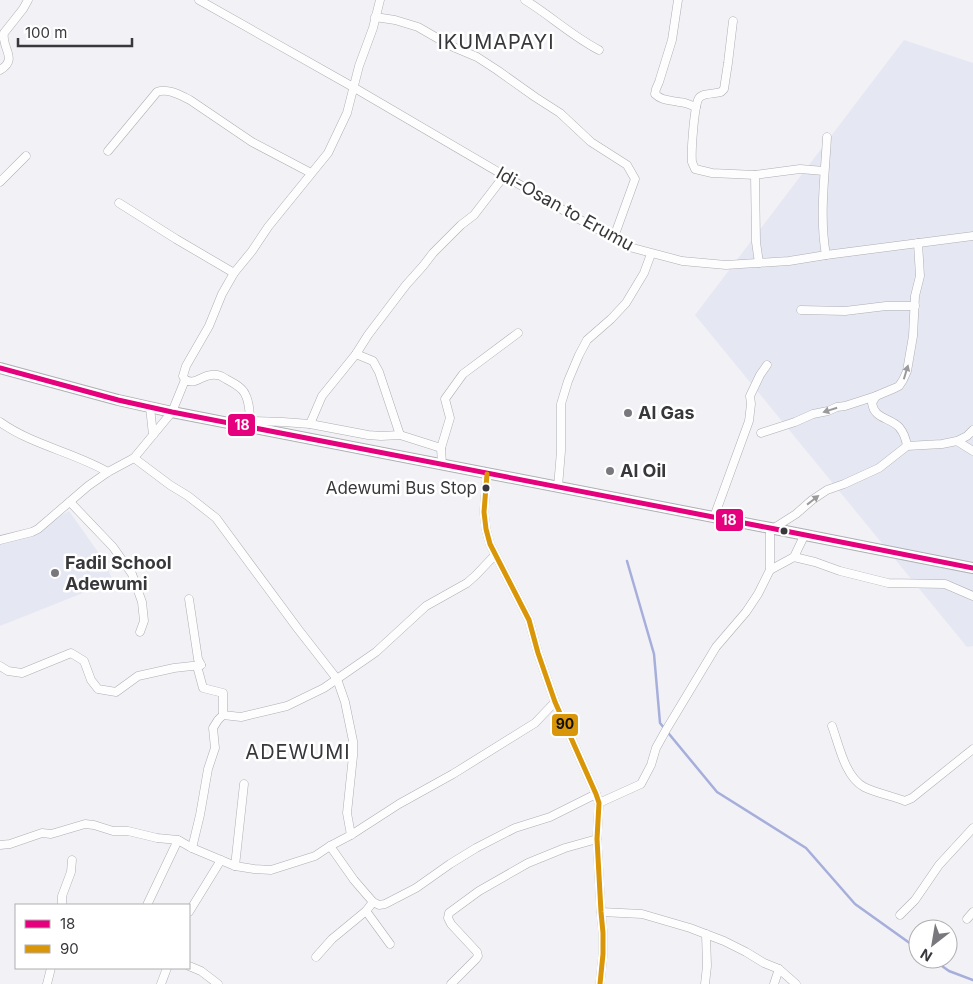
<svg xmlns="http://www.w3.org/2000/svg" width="973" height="984" viewBox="0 0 973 984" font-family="Inter,sans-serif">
  <rect width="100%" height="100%" fill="#f1f1f6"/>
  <g fill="#e5e7f3">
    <polygon points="904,40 973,63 973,646 967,647 695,315"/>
    <polygon points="69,511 105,562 114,584 93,589 0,626 0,542 38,529"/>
  </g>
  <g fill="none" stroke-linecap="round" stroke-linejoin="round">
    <g stroke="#a6aedb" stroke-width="2.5">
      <polyline points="627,561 654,654 660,723 717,792 806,848 855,904 918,949"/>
      <polyline points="932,959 949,971 973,980"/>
    </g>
    <defs>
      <g id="minor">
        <polyline points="199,0 353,87 575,217 633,248 682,261 726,265 789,261 826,255 973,236"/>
        <path d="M525 0C551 16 572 36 599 50"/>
        <path d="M678 0 672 40 659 82 656 89 655 94C662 101 670 100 679 102 685 102 690 105 696 107"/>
        <polyline points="375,17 395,20 418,27 451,46 477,57 497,70 535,97 560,113 591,142 627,165 635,179 614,237"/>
        <path d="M733 21 728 63 724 89 721 92C715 94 703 93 699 98 694 105 691 152 692 162 693 165 694 166 695 169L712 173 755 175 800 169 824 171"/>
        <path d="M0 70C19 59 1 48 4 33L23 9 28 0"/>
        <path d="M108 151 157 92C168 88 180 95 190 100L252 142 311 173"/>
        <polyline points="755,175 756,242 759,263"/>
        <polyline points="0,182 26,156"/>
        <polyline points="119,203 176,239 234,273"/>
        <path d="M826 255C819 216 825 176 827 137"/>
        <polyline points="801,310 845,311 886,306 915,306"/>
        <polyline points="356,354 373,361 379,372 400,435"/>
        <path d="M185 380C197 385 200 376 211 375 217 374 222 376 226 379 233 383 242 387 245 394 250 403 250 416 250 426"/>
        <polyline points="150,407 153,435"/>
        <polyline points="250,421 283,422 310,424 368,435 381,436 400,435 441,448"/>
        <path d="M0 422C32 445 73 452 108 472"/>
        <polyline points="310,424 322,396 356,354 368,335 406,285 423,266 433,253 461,225 474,215 504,176"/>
        <polyline points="761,433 795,422 813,414 828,411 837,407 845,406 876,396"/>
        <polyline points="957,441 973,451"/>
        <path d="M907 446C906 439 904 433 899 427 889 417 874 419 872 403L876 396 895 388 899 386 903 380 907 371 913 336 915 296 920 276 918 243"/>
        <polyline points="134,458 170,485 188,496 216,518 298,629 337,679 345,702 353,741 353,756 347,813 351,835"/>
        <polyline points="442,464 441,448 450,418 445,399 463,374 518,333"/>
        <polyline points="487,474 484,512 486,529 490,544 529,620 538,653 555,702 596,794 599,803 597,839 601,912 603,933 603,954 600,984"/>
        <polyline points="558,487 561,451 561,404 568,381 579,355 587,340 611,319 626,303 644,273 651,254"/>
        <polyline points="70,502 113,547 132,574 142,602 144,621 140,632"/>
        <polyline points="714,517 749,421 751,404 750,396 760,375 767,365"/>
        <polyline points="774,528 796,514 812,500 827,490 844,484 879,468 907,446 942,444 957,441 967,436 973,430"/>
        <polyline points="0,540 32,532 38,529 88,486 108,472 134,458 172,412 185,380 183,376 186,366 209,326 222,294 234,273 252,251 268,227 328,153 347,113 359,66 373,28 380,0"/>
        <polyline points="794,557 815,562 840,571 888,583 945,584 973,596"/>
        <polyline points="770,570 794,557 805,534"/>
        <polyline points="189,599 198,659 201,665 197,666 203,688 223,693 223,715"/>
        <polyline points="0,666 8,671 22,673 71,653 84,661 91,680 98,689 116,692 138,676 174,668 201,665"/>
        <path d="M832 726C839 745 845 777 864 787 876 793 892 796 905 801L912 798 973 749"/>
        <polyline points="599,803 641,784 651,765 656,748 666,730 716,647 746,612 758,594 770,570 770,528"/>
        <polyline points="0,845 10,844 42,833 51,834 58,832 85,824 94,825 113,831 128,831 157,838 178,840 192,848 235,866 254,869 271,870 315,856 330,846 351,835 399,804 453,774 535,723 555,702"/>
        <polyline points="330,846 354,880 373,902 379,905 385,904 416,888 450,864 476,848 515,828 550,817 596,794"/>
        <polyline points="192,848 200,815 208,769 215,748 213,728 218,720 223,715 241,717 287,706 324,688 376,652 426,606 467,583 476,575 495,555"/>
        <polyline points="235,866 244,784"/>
        <polyline points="62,905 62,896 71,872 72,860"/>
        <polyline points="147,905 178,840"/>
        <polyline points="366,911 390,944"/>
        <polyline points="189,912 221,860"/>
        <polyline points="601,912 642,914 690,928 724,941 746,952 764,963 779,969 796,984"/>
        <polyline points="900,915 915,900 939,865 973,828"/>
        <polyline points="967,919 973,912"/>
        <polyline points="316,957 332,939 366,911 373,902"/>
        <polyline points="189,966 201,971 218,984"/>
        <polyline points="47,984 51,968"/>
        <polyline points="161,984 167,968"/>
        <polyline points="451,984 476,959 478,956 477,952 451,924 448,918 449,913 479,891 528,863 565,848 597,839"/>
        <polyline points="705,984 707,966 706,934"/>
        <polyline points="774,984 779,969"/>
      </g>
      <polyline id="major" points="0,368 118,400 172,412 770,528 973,568"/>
    </defs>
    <use href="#minor" stroke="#aeafb3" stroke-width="9"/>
    <use href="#major" stroke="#aeafb3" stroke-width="12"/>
    <use href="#minor" stroke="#fdfdfe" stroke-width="8"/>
    <use href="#major" stroke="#fdfdfe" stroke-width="10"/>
    <defs>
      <polyline id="bus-1" points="0,368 118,400 172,412 770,528 973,568"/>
      <polyline id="bus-2" points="487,474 484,512 486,529 490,544 529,620 538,653 555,702 596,794 599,803 597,839 601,912 603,933 603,954 600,984"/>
    </defs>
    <use href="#bus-1" stroke="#fff" stroke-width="9"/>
    <use href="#bus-2" stroke="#fff" stroke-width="9"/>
    <use href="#bus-1" stroke="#e5007d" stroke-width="5"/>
    <use href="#bus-2" stroke="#da9609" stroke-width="5"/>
  </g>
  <defs><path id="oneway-solid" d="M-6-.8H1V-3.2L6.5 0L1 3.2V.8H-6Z" transform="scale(1.25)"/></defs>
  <g fill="#9a9a9d">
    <use href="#oneway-solid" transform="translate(906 372) rotate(-73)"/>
    <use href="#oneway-solid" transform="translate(830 410) rotate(162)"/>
    <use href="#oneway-solid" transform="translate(813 500) rotate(-38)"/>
  </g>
  <g fill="#79797d" stroke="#fff" stroke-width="2">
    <circle cx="628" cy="413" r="5"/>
    <circle cx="610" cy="471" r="5"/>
    <circle cx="55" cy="573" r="5"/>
  </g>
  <g fill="#38383c" stroke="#fff" stroke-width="2">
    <circle cx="486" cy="488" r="4.5"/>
    <circle cx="784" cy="531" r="4.5"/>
  </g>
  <g text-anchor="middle" stroke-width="5" stroke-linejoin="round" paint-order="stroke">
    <g font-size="17" fill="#38383c" stroke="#fff" text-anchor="end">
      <text x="477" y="494">Adewumi Bus Stop</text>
    </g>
    <g font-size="18" fill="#38383c" stroke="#fff">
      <text transform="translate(565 209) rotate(29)" y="6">Idi-Osan to Erumu</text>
    </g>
    <g font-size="18" font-weight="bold" fill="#38383c" stroke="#fff" text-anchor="start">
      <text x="638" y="419">Al Gas</text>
      <text x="620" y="477">Al Oil</text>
      <text x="65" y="569">Fadil School<tspan x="65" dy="21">Adewumi</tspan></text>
    </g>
    <g font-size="20" letter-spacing="1" fill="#38383c" stroke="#fff">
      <text x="496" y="49">IKUMAPAYI</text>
      <text x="298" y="759">ADEWUMI</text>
    </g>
  </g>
  <g stroke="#fff" stroke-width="2">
    <rect x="227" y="413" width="29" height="24" rx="5" fill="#e5007d"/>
    <rect x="715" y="508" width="29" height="24" rx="5" fill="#e5007d"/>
    <rect x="551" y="713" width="28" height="24" rx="5" fill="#da9609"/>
  </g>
  <g font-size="14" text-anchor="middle" font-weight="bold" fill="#fff">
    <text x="242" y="430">18</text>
    <text x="729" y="525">18</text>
  </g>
  <g font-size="14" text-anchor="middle" font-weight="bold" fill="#111">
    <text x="565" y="729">90</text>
  </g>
  <rect x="15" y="904" width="175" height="65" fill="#ffffff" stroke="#afafb1"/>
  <rect x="25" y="920" width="25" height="8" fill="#e5007d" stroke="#afafb1"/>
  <text x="60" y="929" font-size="15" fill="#38383c">18</text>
  <rect x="25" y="945" width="25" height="8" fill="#da9609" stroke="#afafb1"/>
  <text x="60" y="954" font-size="15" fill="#38383c">90</text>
  <g transform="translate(933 944) rotate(211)"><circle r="24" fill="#ffffff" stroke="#afafb1"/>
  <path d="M0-4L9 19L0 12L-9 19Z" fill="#79797d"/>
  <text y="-8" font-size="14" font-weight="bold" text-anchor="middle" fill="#38383c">N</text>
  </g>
  <path d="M18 38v8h114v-8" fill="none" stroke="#38383c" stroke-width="2.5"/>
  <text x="25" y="38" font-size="15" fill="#38383c" stroke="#ffffff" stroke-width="4" paint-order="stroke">100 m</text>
</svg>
